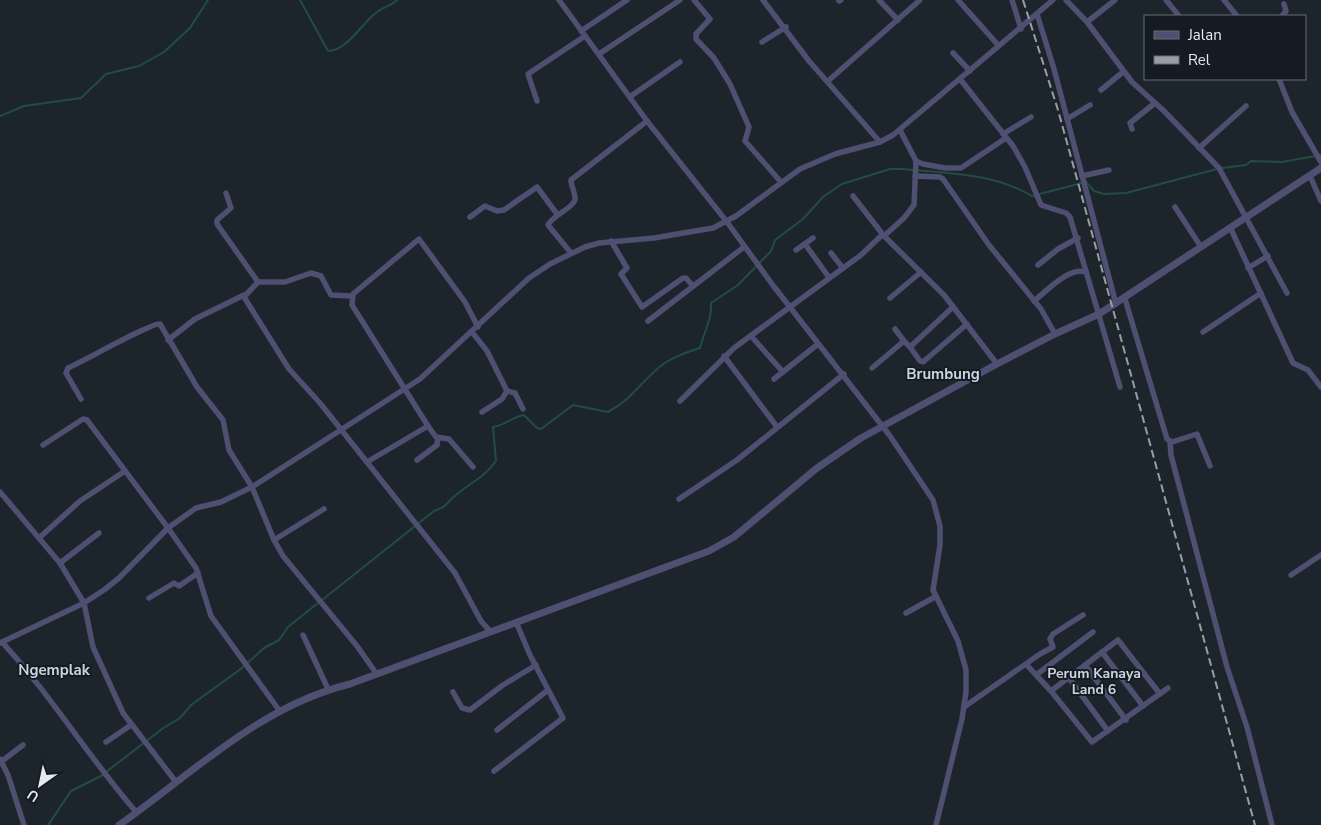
<svg xmlns="http://www.w3.org/2000/svg" width="1321" height="825" viewBox="0 0 1321 825" font-family="'Nunito Sans',sans-serif">
  <rect width="100%" height="100%" fill="#1d252c"/>
  <g fill="none" stroke-linecap="round" stroke-linejoin="round">
    <g stroke="#224c44" stroke-width="2">
      <path d="M300 0 328 51C347 51 362 23 377 12 383 7 391 6 397 0"/>
      <polyline points="0,116 24,106 81,98 106,74 139,66 164,52 190,28 208,0"/>
      <polyline points="1222,168 1246,165 1251,161 1282,162 1321,155"/>
      <polyline points="1086,182 1094,191 1104,194 1126,193 1217,169"/>
      <path d="M322 600 434 511C447 507 446 503 456 495 472 481 482 480 496 461L493 427C504 426 512 417 524 415L537 428 541 429 573 405 608 412C630 400 638 386 655 371 667 359 684 353 700 348 704 331 712 320 711 303L738 285 771 251 775 240 803 219 823 197 842 184 890 169H902C946 173 993 173 1032 196L1082 183"/>
      <polyline points="106,772 162,729 180,718 191,705 242,668 264,648 279,640 288,627 318,603"/>
      <polyline points="48,825 71,791 103,775"/>
    </g>
    <g stroke="#4e4f71" stroke-width="5.5">
      <polyline points="559,0 647,121 727,222 772,284 890,436 933,500 940,526 940,545 933,590 958,641 966,670 966,692 962,719 936,825"/>
      <polyline points="694,0 710,19 696,34 696,39 714,58 730,84 749,127 745,141 781,182"/>
      <polyline points="763,0 809,61 880,142"/>
      <polyline points="879,0 898,20"/>
      <polyline points="958,0 999,46"/>
      <polyline points="1012,0 1021,29"/>
      <polyline points="1066,0 1087,22 1132,82 1164,111 1219,168 1287,293"/>
      <polyline points="1166,0 1179,16"/>
      <polyline points="1224,0 1237,16"/>
      <polyline points="839,1 841,0"/>
      <polyline points="1037,14 1054,69 1116,304"/>
      <polyline points="1282,16 1286,11 1284,4"/>
      <polyline points="1087,22 1115,0"/>
      <polyline points="581,31 627,0"/>
      <polyline points="762,42 786,27"/>
      <polyline points="953,53 970,71"/>
      <polyline points="599,54 680,0"/>
      <polyline points="960,79 1013,146 1025,167 1041,205 1066,213 1070,217 1120,387"/>
      <polyline points="1279,79 1292,112 1321,162"/>
      <polyline points="828,81 920,0"/>
      <polyline points="1101,90 1123,72"/>
      <polyline points="631,96 680,62"/>
      <polyline points="537,101 528,74 585,36"/>
      <polyline points="1067,119 1090,105"/>
      <polyline points="1132,129 1130,123 1155,103"/>
      <polyline points="900,130 916,161 923,164 945,168 961,168 1006,138"/>
      <polyline points="1003,134 1031,117"/>
      <polyline points="1199,148 1246,106"/>
      <polyline points="915,176 940,177 943,179 989,245 1041,309 1055,334"/>
      <polyline points="1082,176 1109,170"/>
      <polyline points="1310,176 1321,201"/>
      <polyline points="226,193 231,208 217,220 217,224 258,282"/>
      <polyline points="853,196 884,236 944,295 997,364"/>
      <polyline points="1175,207 1201,247"/>
      <polyline points="470,217 485,206 497,211 504,210 537,187 557,214"/>
      <polyline points="1230,227 1293,363 1308,370 1321,387"/>
      <polyline points="884,236 904,218 914,205 916,161"/>
      <polyline points="611,241 627,268 621,274 642,307 683,278 686,278 692,285"/>
      <polyline points="805,244 828,276"/>
      <polyline points="796,250 813,238"/>
      <path d="M571 253 548 225C553 215 572 209 575 200 576 195 571 186 571 180L647 121"/>
      <polyline points="831,253 842,267"/>
      <polyline points="1038,265 1058,249 1078,238"/>
      <polyline points="1248,268 1268,256"/>
      <polyline points="351,296 331,295 321,276 311,273 285,282 258,282 244,297 289,369 320,403 455,573 481,621 489,630"/>
      <polyline points="890,298 921,272"/>
      <polyline points="1125,299 1167,439 1172,442 1197,434 1210,466"/>
      <path d="M1034 301C1048 290 1068 267 1086 272"/>
      <polyline points="648,321 744,247"/>
      <polyline points="895,329 904,341"/>
      <polyline points="472,332 487,351 507,391 502,399 482,412"/>
      <polyline points="1203,332 1261,293"/>
      <polyline points="751,336 783,372"/>
      <polyline points="168,340 195,319 244,295"/>
      <polyline points="910,347 920,361 923,362 967,324"/>
      <polyline points="724,356 777,427"/>
      <polyline points="872,368 904,341 910,347 953,307"/>
      <polyline points="774,379 818,344"/>
      <polyline points="507,391 515,393 523,409"/>
      <path d="M81 399 66 373 68 368C82 362 153 322 160 324L197 387 223 420 229 450 252 487 274 540 283 556 357 646 376 673"/>
      <polyline points="680,401 734,348 861,255 882,235"/>
      <polyline points="428,426 436,437 449,439 473,467"/>
      <polyline points="1170,442 1171,455 1227,667 1247,727 1272,825"/>
      <polyline points="43,445 83,419 87,420 168,528 196,568 211,616 279,710"/>
      <polyline points="417,460 437,445 438,438"/>
      <polyline points="367,462 428,426 352,305 353,294 419,239 465,302 478,327"/>
      <polyline points="0,492 60,563 84,603 93,647 123,713 176,782"/>
      <polyline points="679,499 737,460 844,374"/>
      <polyline points="39,538 80,501 125,471"/>
      <polyline points="274,540 324,509"/>
      <polyline points="60,563 99,533"/>
      <polyline points="1291,575 1321,555"/>
      <polyline points="149,598 174,583 179,586 198,573"/>
      <polyline points="906,613 935,597"/>
      <polyline points="303,635 328,689"/>
      <path d="M2 642C51 695 89 758 137 813"/>
      <polyline points="0,643 84,603 104,590 119,578 168,528 196,508 221,502 252,487 420,379 529,278 550,264 585,247 599,243 654,238 713,228 736,216 800,169 835,154 880,142 893,135 1053,0"/>
      <polyline points="1102,652 1143,706"/>
      <polyline points="1027,665 1036,675 1093,632"/>
      <polyline points="1085,665 1126,720"/>
      <polyline points="1036,675 1051,691 1118,640 1160,694"/>
      <polyline points="1069,678 1108,731"/>
      <polyline points="1051,691 1092,742 1168,688"/>
      <polyline points="453,692 462,708 470,710 503,685 536,665"/>
      <polyline points="964,707 1040,654 1053,647 1050,639 1053,634 1083,615"/>
      <polyline points="497,730 548,690"/>
      <polyline points="106,742 131,725"/>
      <polyline points="0,759 8,775 24,825"/>
      <polyline points="2,761 23,745"/>
      <polyline points="494,771 563,718 530,655 516,622"/>
    </g>
    <path stroke="#4e4f71" stroke-width="7" d="M119 825C193 773 260 706 350 684L709 551 734 537 817 468 861 438 997 364 1055 334 1099 314 1321 168"/>
    <polyline stroke="#989ea4" stroke-width="2" stroke-dasharray="8 4" stroke-linecap="butt" points="1023,0 1058,110 1255,825"/>
  </g>
  <g text-anchor="middle" stroke-width="4" stroke-linejoin="round" paint-order="stroke">
    <g font-size="14" font-weight="bold" fill="#cad5df" stroke="#141b22">
      <text x="1094" y="678">Perum Kanaya<tspan x="1094" dy="16">Land 6</tspan></text>
    </g>
    <g font-size="15" font-weight="bold" fill="#cad5df" stroke="#141b22">
      <text x="943" y="379">Brumbung</text>
      <text x="54" y="675">Ngemplak</text>
    </g>
  </g>
  <rect x="1144" y="15" width="162" height="65" fill="#141b22" stroke="#676d74"/>
  <rect x="1154" y="31" width="25" height="8" fill="#4e4f71" stroke="#676d74"/>
  <text x="1188" y="40" font-size="15" fill="#e4e9ee">Jalan</text>
  <rect x="1154" y="56" width="25" height="8" fill="#989ea4" stroke="#676d74"/>
  <text x="1188" y="65" font-size="15" fill="#e4e9ee">Rel</text>
  <g transform="translate(40 785) rotate(213)" stroke="#141b22" stroke-width="4" paint-order="stroke">
  <path d="M0-4L9 19L0 12L-9 19Z" fill="#e4e9ee"/>
  <text y="-8" font-size="14" font-weight="bold" text-anchor="middle" fill="#e4e9ee">U</text>
  </g>
</svg>
